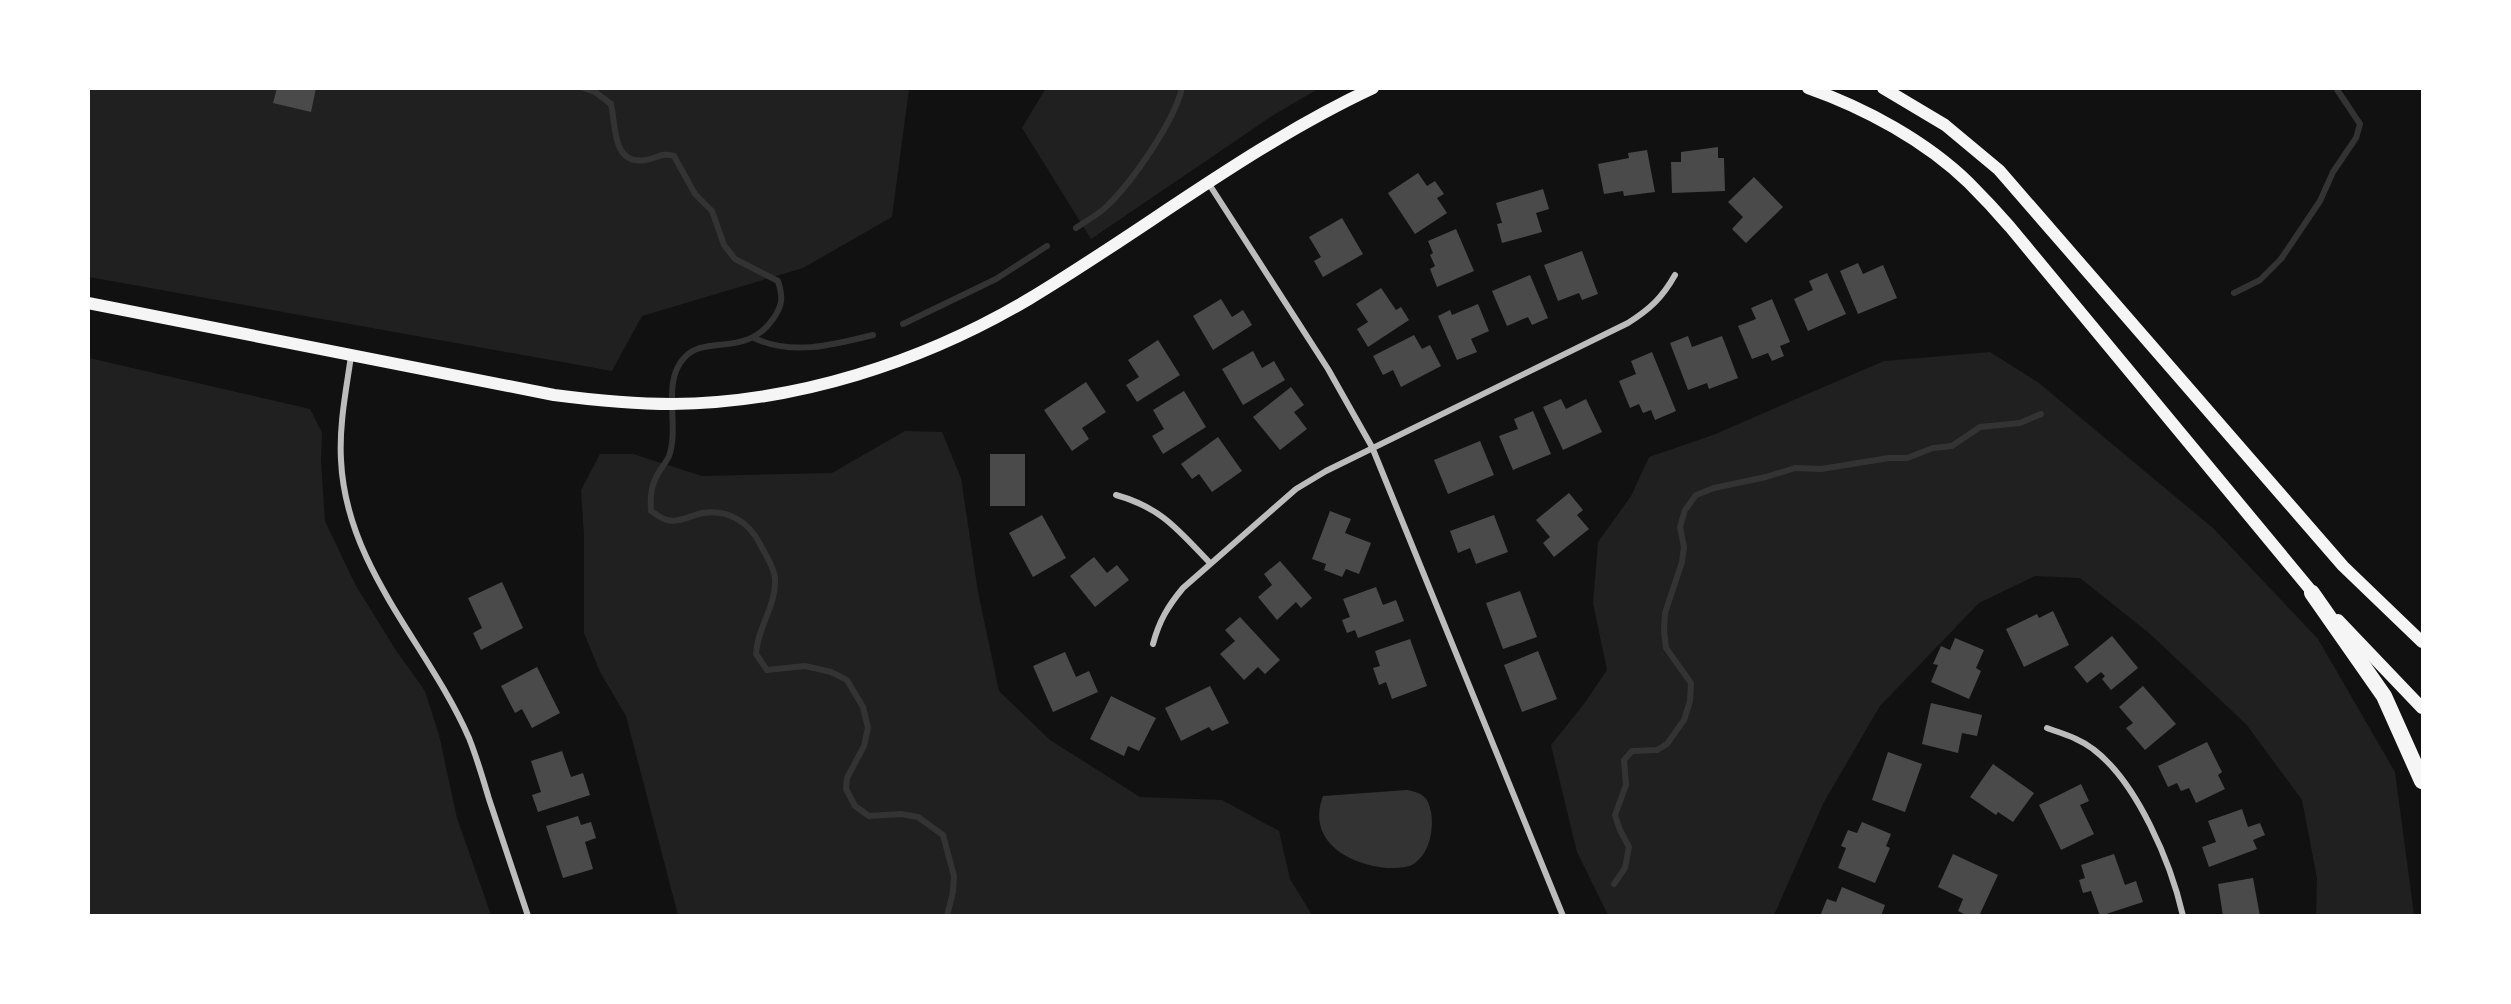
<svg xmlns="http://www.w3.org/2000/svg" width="2511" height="1004" viewBox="0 0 2511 1004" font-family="Inter,sans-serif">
  <rect width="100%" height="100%" fill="#111"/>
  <g fill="#202020">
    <polygon points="1046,88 1318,88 1318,89 1275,114 1091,239 1022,128"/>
    <polygon points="88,89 909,89 892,217 803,268 642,316 612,371 89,277"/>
    <polygon points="1990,352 2039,383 2214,529 2318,639 2395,772 2414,915 2316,915 2317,878 2302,800 2246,724 2149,633 2080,578 2035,576 1979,603 1880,706 1824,802 1774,915 1608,915 1577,852 1551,745 1584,704 1607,670 1593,603 1598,542 1631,496 1649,457 1713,435 1884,361"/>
    <polygon points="89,358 310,409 322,433 321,462 325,521 355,584 395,649 425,691 439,735 457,818 491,915 89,915"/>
    <polygon points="905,431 942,432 961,478 978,592 999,691 1050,740 1140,797 1222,800 1279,831 1290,879 1312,915 678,915 626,716 600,672 584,633 584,536 581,490 600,454 633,454 702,476 832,473"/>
  </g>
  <path fill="#333" d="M1407 790C1422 793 1428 796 1431 812 1434 829 1430 852 1415 863 1409 868 1396 868 1388 868 1349 865 1306 841 1323 796Z"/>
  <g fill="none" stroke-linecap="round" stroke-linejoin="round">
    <g stroke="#333" stroke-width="6">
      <path d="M583 88 595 92 611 104C616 126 612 166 646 160 657 158 663 152 674 156L695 194 712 211 724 245 735 259 778 281C783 297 783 305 773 319 746 358 705 334 684 358 661 383 680 426 669 456 667 461 662 467 659 472 651 485 650 496 651 511 656 514 662 519 667 520 680 523 691 515 703 513 728 509 749 522 760 544 765 554 774 567 775 578 777 605 757 628 756 654L767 670 805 666 831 672 847 680 863 707 868 728 864 746 847 778 846 789 855 806 869 816 901 814 918 817 943 835 954 876 953 892 947 916"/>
      <path d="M1076 228C1086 221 1098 215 1107 206 1132 182 1174 122 1182 88"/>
      <polyline points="2234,293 2260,280 2281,259 2320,201 2333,172 2356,138 2360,124 2336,88"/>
      <polyline points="903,324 996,279 1047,246"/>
      <path d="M754 338C792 356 833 345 873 335"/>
      <polyline points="1614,884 1625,868 1629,847 1620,830 1615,815 1626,785 1624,760 1632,751 1657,750 1667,744 1684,720 1690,701 1691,683 1666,648 1664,630 1665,613 1682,562 1684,547 1680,527 1685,510 1696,495 1714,488 1766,477 1795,468 1821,469 1889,458 1907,458 1933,448 1952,446 1980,427 2020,423 2041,414"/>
    </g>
  </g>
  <g fill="#4a4a4a">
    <polygon points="277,88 316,88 311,112 273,103"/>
    <polygon points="1718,147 1718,158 1724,158 1725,191 1672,193 1671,162 1681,162 1681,152"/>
    <polygon points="1647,150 1655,192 1624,196 1623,191 1604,194 1598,164 1629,158 1628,153"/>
    <polygon points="1418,173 1427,186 1435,181 1444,194 1437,198 1447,213 1415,234 1388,193"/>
    <polygon points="1754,177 1783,207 1746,243 1732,229 1743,217 1728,202"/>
    <polygon points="1543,189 1549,209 1536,213 1542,232 1502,243 1497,224 1502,223 1496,203"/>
    <polygon points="1342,218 1363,254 1323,277 1314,261 1321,257 1309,237"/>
    <polygon points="1456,229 1474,271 1437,287 1430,269 1435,266 1430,255 1433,253 1428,241"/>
    <polygon points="1582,251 1598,294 1582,300 1579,293 1558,301 1544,265"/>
    <polygon points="1858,263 1863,274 1883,265 1897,298 1858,314 1840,271"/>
    <polygon points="1827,273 1846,314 1808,331 1794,299 1813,290 1809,281"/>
    <polygon points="1530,275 1548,318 1532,325 1528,317 1507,326 1492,291"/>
    <polygon points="1381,288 1396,310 1401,307 1409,320 1368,347 1357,329 1368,322 1356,304"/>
    <polygon points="1221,299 1232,317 1243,310 1252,325 1213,350 1193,316"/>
    <polygon points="1772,299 1790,342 1780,346 1784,356 1772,361 1768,353 1752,359 1738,326 1756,319 1751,308"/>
    <polygon points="1478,304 1489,331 1471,339 1477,352 1457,360 1438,316 1450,310 1452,315"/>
    <polygon points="1414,335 1422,349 1430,345 1441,366 1401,387 1393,370 1383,375 1373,356"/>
    <polygon points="1688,336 1692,347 1722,336 1738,378 1709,389 1707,383 1688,390 1670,343"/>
    <polygon points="1158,340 1180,375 1137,402 1126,385 1139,377 1128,360"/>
    <polygon points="1253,351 1262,368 1274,361 1285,380 1243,405 1222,369"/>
    <polygon points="1652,352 1676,411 1655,420 1651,410 1643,413 1639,404 1630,408 1619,381 1636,374 1631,361"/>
    <polygon points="1086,382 1106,412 1082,428 1089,439 1072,451 1044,410"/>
    <polygon points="1291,387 1304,405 1294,412 1307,429 1280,450 1253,417"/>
    <polygon points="1184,391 1206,427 1163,454 1152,436 1164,429 1153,410"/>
    <polygon points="1561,399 1566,409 1586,399 1602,432 1563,450 1543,407"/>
    <polygon points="1533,411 1551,454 1513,470 1499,436 1518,429 1514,419"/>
    <polygon points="1218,437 1242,471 1212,492 1199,474 1192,479 1181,464"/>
    <polygon points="1480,441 1494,475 1448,494 1434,460"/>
    <rect x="990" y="454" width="35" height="52"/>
    <polygon points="1569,493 1583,510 1577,515 1589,529 1554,557 1543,543 1550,537 1536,520"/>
    <polygon points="1330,511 1351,519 1345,533 1371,543 1359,574 1346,569 1342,577 1324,570 1326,564 1312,559"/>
    <polygon points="1042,515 1066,558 1033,577 1009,533"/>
    <polygon points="1494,515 1508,552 1476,564 1470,548 1458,553 1450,531"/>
    <polygon points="1094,557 1107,573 1117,565 1129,580 1095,607 1070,576"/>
    <polygon points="1280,561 1312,598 1301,608 1296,602 1277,620 1258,597 1272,585 1264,574"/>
    <polygon points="502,582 523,628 481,650 473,633 482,628 468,598"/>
    <polygon points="1376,587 1383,605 1396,600 1404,621 1358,638 1355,630 1347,633 1342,620 1350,617 1343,599"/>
    <polygon points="1520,591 1537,637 1503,649 1486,603"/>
    <polygon points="2053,611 2069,645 2024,667 2006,629 2037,614 2039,618"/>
    <polygon points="1240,617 1280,660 1265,674 1258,667 1244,680 1220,654 1235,641 1225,630"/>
    <polygon points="2112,636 2138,668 2111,690 2102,679 2105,676 2101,672 2087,683 2074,667"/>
    <polygon points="1955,638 1984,650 1976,668 1981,671 1969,699 1931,682 1938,665 1933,664 1941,646 1950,650"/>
    <polygon points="1410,639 1427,686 1392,699 1386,682 1379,685 1373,668 1380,666 1375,651"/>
    <polygon points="1538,651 1557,699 1522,712 1504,665"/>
    <polygon points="1065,652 1076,677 1089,671 1098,692 1053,712 1033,666"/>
    <polygon points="537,667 560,713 532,728 522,709 515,713 501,686"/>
    <polygon points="1210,686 1229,723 1212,731 1209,727 1181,741 1165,708"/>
    <polygon points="2143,686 2176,724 2145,750 2126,728 2133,723 2119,707"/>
    <polygon points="1111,696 1156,718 1139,751 1128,746 1124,756 1090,739"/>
    <polygon points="1931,703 1982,715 1977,736 1962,733 1958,753 1922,744"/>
    <polygon points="2207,742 2222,772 2218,775 2225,789 2196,803 2189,788 2181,791 2177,783 2168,787 2158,766"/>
    <polygon points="562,751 571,777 583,773 590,795 538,812 532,795 541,792 531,761"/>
    <polygon points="1888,752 1922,764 1905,812 1872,800"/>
    <polygon points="1993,764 2034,793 2013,822 1998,812 1996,815 1970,797"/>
    <polygon points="2081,784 2089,801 2080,805 2094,834 2061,850 2039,805"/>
    <polygon points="2242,809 2248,827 2260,823 2265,835 2253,840 2257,849 2209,867 2202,847 2216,842 2208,821"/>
    <polygon points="578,816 581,825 591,822 596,838 585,842 593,869 563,878 546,826"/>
    <polygon points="1862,822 1891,834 1886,846 1890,848 1875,883 1838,868 1846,848 1841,846 1848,830 1857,833"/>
    <polygon points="1953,854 1998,875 1979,916 1968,916 1958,911 1963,899 1938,887"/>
    <polygon points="2114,854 2125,885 2136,881 2143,902 2100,916 2091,891 2083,893 2079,880 2085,878 2081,865"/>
    <polygon points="2253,878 2260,916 2223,916 2218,884"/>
    <polygon points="1842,887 1885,905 1881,916 1820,916 1827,899 1836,902"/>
  </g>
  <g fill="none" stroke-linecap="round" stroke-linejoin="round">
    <g stroke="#bcbcbc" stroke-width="6">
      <polyline points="1209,184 1328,369 1372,447 1563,916"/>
      <path d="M351 356C346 391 339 425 341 460 346 568 428 644 469 738 477 758 483 779 489 799 502 838 515 877 528 916"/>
      <path d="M1116 495C1162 508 1178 530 1210 563"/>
      <path d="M1153 644C1159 621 1168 606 1183 588L1296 489 1326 471 1628 323C1650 309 1662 298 1675 275"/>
      <path d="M2047 728C2063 734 2079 738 2093 749 2137 782 2171 863 2183 916"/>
    </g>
    <g stroke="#f5f5f5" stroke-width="12">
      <path d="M1808 88C1865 108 1926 141 1969 183 1983 197 1997 212 2010 227L2318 599"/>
      <polyline points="1883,88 1945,125 1999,170 2343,566 2422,642"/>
      <path d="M88 303 554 395C593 400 632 404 672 404 796 403 923 362 1029 299 1144 230 1251 145 1373 88"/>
      <polyline points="2338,620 2422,708"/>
    </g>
    <polyline stroke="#f5f5f5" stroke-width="16" points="2312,593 2384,696 2422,781"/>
  </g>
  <rect width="2511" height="1004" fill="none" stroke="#ffffff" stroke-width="180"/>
</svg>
